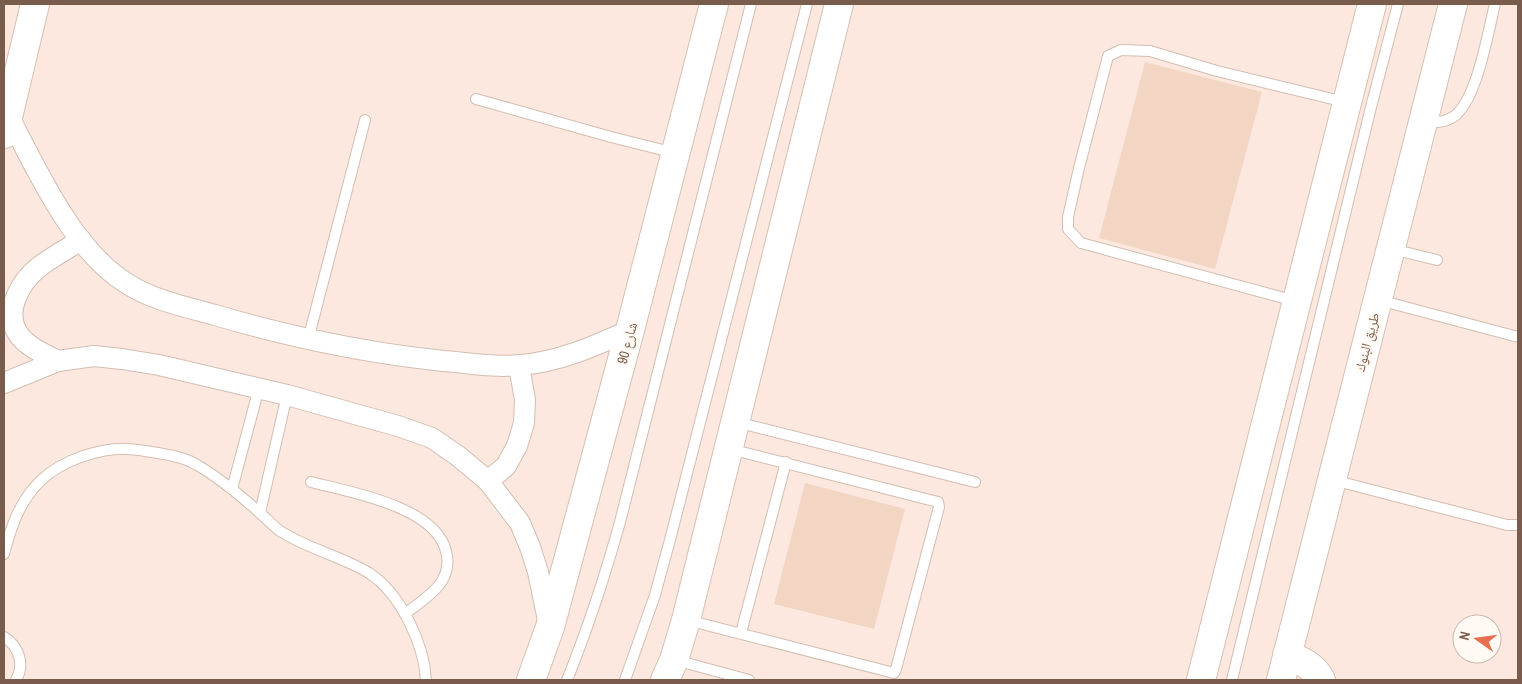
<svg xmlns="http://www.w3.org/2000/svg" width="1522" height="684" viewBox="0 0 1522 684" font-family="'Archivo Narrow','Noto Naskh Arabic',sans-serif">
  <rect width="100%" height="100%" fill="#fdf6ec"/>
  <path fill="#fde8e0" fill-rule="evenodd" d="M4 4H1518V680H4ZM1462 624H1492V654H1462Z"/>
  <g fill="#f3d5c3">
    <polygon points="1145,62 1262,92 1215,269 1099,238"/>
    <polygon points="805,483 905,509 874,629 774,604"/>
  </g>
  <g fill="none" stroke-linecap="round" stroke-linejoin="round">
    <defs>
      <g id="lane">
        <polyline points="476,99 611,137 675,153"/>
        <path d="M1423 122C1433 123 1444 123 1453 117 1477 102 1488 31 1495 4"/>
        <polyline points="1392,249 1437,260"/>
        <polyline points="1379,300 1518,337"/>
        <polyline points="1295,301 1081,243 1068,229 1068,217 1079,168 1108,56 1121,50 1150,51 1217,71 1345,102"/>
        <polyline points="308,340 365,120"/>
        <polyline points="736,422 975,482"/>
        <polyline points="1333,480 1507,525 1518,525"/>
        <path d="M311 482C349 492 435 506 446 551 449 562 447 574 440 584 431 596 416 605 405 614"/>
        <polyline points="232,489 259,388"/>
        <polyline points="260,513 287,395"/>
        <path d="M4 554C10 531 17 508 33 489 52 465 86 452 116 449 130 448 144 451 158 453 171 455 186 458 197 465 220 478 241 496 260 513 267 519 273 526 280 531 308 549 341 556 369 573 401 594 424 644 426 680"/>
        <polyline points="687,620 894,673 896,669 939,507 938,502 934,501 730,449"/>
        <polyline points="741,633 786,462"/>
        <path d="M4 637C19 646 25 665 16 680"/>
        <polyline points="675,660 749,680"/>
        <path d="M567 680C588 628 605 576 620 522L751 4"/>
        <polyline points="625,680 655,595 671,536 807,4"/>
        <polyline points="1232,680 1371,107 1398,4"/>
      </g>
      <g id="street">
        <path d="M8 115C37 170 72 249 126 283 152 300 186 307 215 315 290 337 366 353 444 361 469 363 495 368 520 365 559 362 595 346 630 330"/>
        <path d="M58 361C44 354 25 346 17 332 4 310 21 281 39 267 52 257 67 249 81 240"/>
        <polyline points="4,383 58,361 94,356 122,359 159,365 287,395 398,426 432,438 458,456 488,481 520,523 530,547 538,572 549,625"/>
        <polyline points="488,481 506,466 517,446 524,423 525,400 519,366"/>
      </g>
      <g id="secondary">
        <polyline points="4,134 35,4"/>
        <path d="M1287 655C1302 661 1314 666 1321 680"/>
        <polyline points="531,680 550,627 630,330 714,4"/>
        <polyline points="665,680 674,660 686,620 839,4"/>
        <polyline points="1201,680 1372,4"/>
        <polyline points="1281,680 1453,4"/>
      </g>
    </defs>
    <use href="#lane" stroke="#d1beb0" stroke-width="12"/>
    <use href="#street" stroke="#d1beb0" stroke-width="22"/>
    <use href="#secondary" stroke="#d6c0b0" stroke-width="30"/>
    <use href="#lane" stroke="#fff" stroke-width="10"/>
    <use href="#street" stroke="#fff" stroke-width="20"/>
    <use href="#secondary" stroke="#fff" stroke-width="28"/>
  </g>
  <g text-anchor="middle" stroke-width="5" stroke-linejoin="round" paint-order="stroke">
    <g font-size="14" fill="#7a5c4d" stroke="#fffaf3">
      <text transform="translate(1367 342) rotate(-75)" y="5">طريق البنوك</text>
      <text transform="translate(627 343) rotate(-75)" y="5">شارع 90</text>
    </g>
  </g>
  <rect width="1522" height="684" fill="none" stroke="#7a5c4d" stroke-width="10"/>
  <g transform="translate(1477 639) rotate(284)"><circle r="24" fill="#fffaf3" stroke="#cabbb1"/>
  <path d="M0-4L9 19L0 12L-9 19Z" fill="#e76f51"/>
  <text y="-8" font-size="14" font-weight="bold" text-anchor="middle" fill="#7a5c4d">N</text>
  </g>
</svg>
